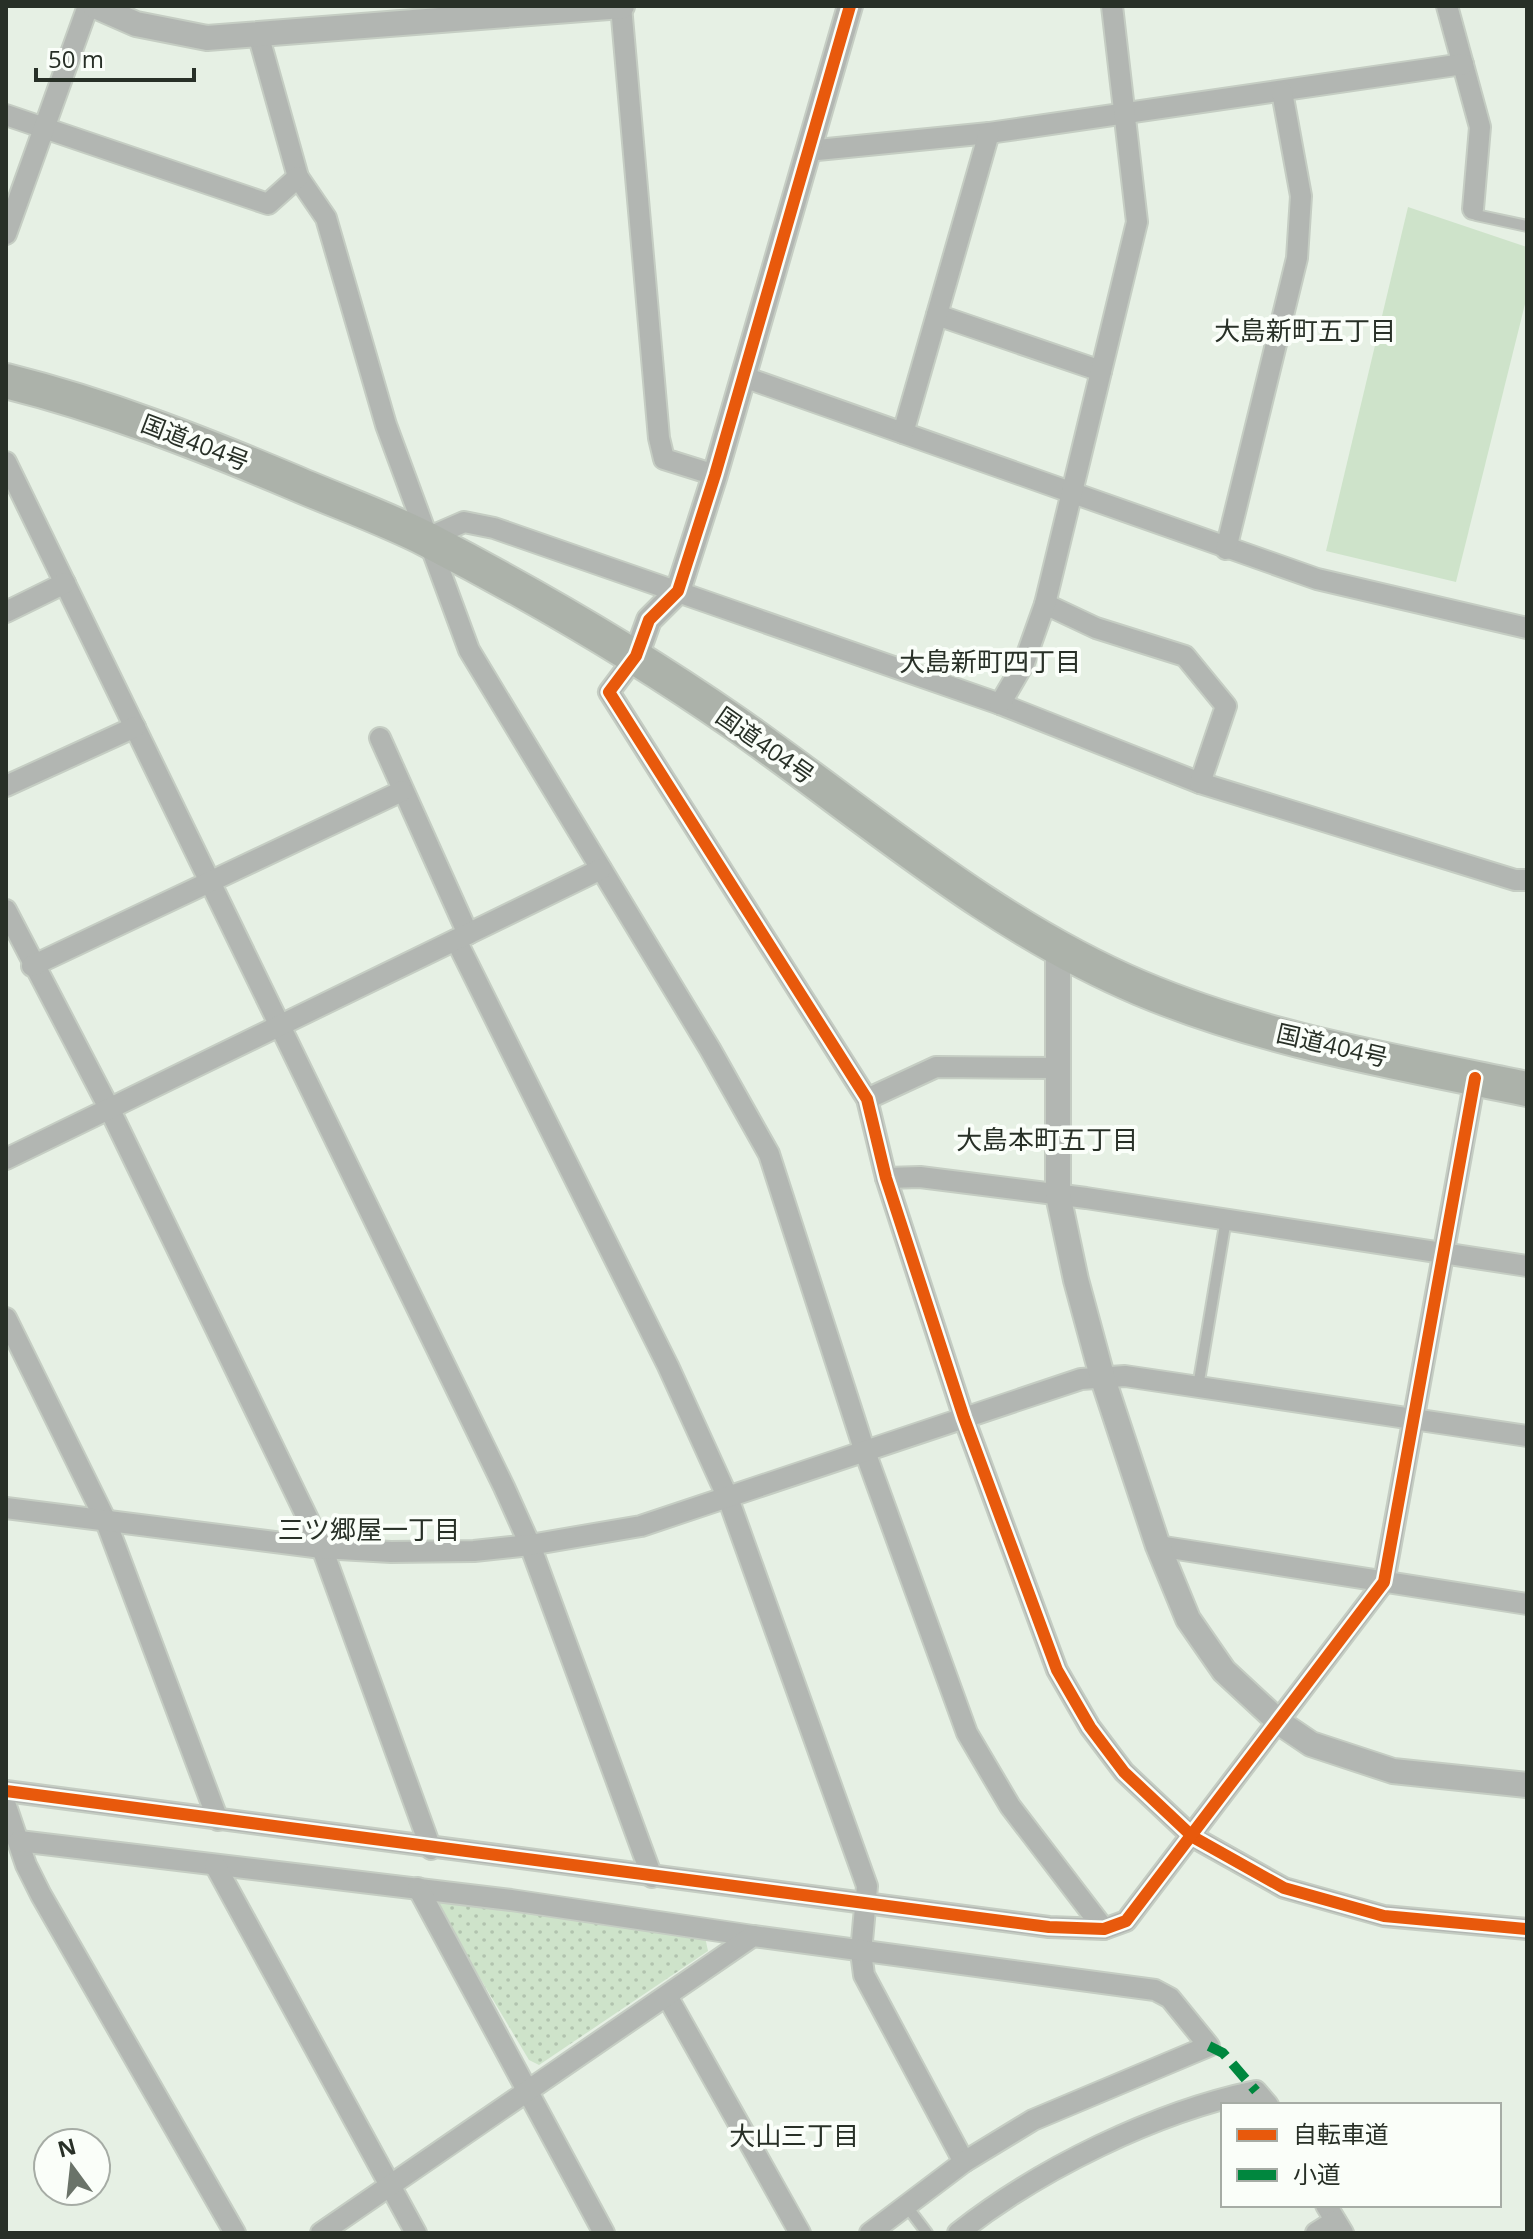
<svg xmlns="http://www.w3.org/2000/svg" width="1533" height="2239" viewBox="0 0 1533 2239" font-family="'Open Sans','Noto Sans JP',sans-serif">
  <defs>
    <pattern id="green-dots" width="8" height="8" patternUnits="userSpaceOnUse" patternTransform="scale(2)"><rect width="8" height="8" fill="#cee3ca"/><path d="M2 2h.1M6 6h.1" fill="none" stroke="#b1c3ae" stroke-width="1.8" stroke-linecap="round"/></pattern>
  </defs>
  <rect width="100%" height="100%" fill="#e6f0e4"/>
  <polygon fill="url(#green-dots)" points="434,1901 705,1937 708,1951 539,2065 529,2060"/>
  <polygon fill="#cee3ca" points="1408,207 1527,247 1527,296 1456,582 1326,551"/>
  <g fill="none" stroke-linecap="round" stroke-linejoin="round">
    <defs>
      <g id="service">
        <polyline points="1473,209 1476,215 1527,226"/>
        <polyline points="1198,1387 1226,1219"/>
        <polyline points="905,2204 927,2233"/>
      </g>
      <g id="minor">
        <polyline points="621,6 659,438 664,459 715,475"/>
        <polyline points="1447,6 1480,127 1473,209"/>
        <polyline points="258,34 298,177 326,218 386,425 469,650 710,1049 769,1154 864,1449 967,1733 1010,1806 1104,1929"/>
        <polyline points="6,115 268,204 298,177"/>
        <polyline points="807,151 989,133 1463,64"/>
        <polyline points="6,234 88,6"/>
        <polyline points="937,315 1101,371"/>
        <polyline points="744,377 1317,579 1527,628"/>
        <polyline points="903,433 989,133"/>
        <polyline points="6,462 504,1487 530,1545 652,1877"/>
        <polyline points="425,539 464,522 494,528 1000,704 1200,783 1515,880 1527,880"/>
        <polyline points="1226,549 1297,258 1301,196 1282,92"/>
        <polyline points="1045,604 1096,628 1185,656 1226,706 1200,783"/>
        <polyline points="6,612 65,583"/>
        <polyline points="636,656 609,692 867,1099 886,1178 964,1418 1057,1670 1090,1727 1124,1772 1193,1837 1284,1888 1384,1916 1527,1929"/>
        <polyline points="1000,704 1024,663 1045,604 1137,222 1112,6"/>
        <polyline points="380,738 468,934"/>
        <polyline points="6,786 135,727"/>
        <polyline points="6,910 109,1108 322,1548 431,1849"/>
        <polyline points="456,940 668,1366 728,1498 867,1886 861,1952 864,1975 964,2162"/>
        <polyline points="32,966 402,791"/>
        <polyline points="867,1099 936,1067 1057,1068"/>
        <polyline points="6,1159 601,869"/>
        <polyline points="886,1178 920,1177 1086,1198 1527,1266"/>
        <polyline points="6,1318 105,1519 218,1820"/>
        <polyline points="6,1508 322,1548 391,1552 474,1551 530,1545 641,1526 1081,1379 1125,1376 1527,1436"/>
        <polyline points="1158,1546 1527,1604"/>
        <polyline points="6,1791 1049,1927 1104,1929 1126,1921 1384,1582 1475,1078"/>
        <polyline points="6,1806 26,1865 41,1895 235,2233"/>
        <polyline points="19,1841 511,1900 753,1936"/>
        <polyline points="215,1865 416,2233"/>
        <polyline points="418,1888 604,2233"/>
        <polyline points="667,1996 800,2233"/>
        <polyline points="1326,2205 1343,2233"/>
        <polyline points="321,2233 753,1936 1155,1990 1170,1998 1209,2046 1033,2120 964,2162 870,2233"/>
        <path d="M958 2233C1039 2169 1155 2112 1256 2091L1268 2105"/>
        <polyline points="1316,2233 1335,2221"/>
      </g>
      <g id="tertiary">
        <polyline points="95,6 136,24 207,38 622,6"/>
        <polyline points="636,656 649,620 678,591 715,475 850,6"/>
        <polyline points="1058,947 1058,1195 1076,1280 1102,1376 1158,1546 1188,1619 1224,1671 1280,1723 1311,1744 1393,1771 1527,1785"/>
      </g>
      <path id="trunk" d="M6 381C106 406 200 443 295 483 339 502 385 518 428 540 534 595 637 655 735 723 866 815 991 925 1140 988 1263 1040 1397 1062 1527 1089"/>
    </defs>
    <use href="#service" stroke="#c5cdc3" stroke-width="14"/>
    <use href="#minor" stroke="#c5cdc3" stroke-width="24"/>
    <use href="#tertiary" stroke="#c5cdc3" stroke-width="28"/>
    <use href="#trunk" stroke="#c5cdc3" stroke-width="38"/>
    <use href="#service" stroke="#b2b6b2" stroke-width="10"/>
    <use href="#minor" stroke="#b2b6b2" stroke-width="20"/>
    <use href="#tertiary" stroke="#b2b6b2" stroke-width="24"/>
    <use href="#trunk" stroke="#acb2aa" stroke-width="34"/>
    <polyline stroke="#00873e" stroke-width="10" stroke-dasharray="20 10" stroke-linecap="butt" points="1209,2046 1223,2053 1256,2091"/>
    <defs>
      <g id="cycleway">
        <polyline points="850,6 715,475 678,591 649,620 636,656 609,692 867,1099 886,1178 964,1418 1057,1670 1090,1727 1124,1772 1193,1837 1284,1888 1384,1916 1527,1929"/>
        <polyline points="6,1791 1049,1927 1104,1929 1126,1921 1384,1582 1475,1078"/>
      </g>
    </defs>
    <use href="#cycleway" stroke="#fafef9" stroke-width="17"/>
    <use href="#cycleway" stroke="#e8590c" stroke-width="12"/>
  </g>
  <g text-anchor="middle" stroke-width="8" stroke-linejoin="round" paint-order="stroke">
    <g font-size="24" fill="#283027" stroke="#fafef9">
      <text transform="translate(195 443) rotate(21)" y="8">国道404号</text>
      <text transform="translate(765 746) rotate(35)" y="8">国道404号</text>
      <text transform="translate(1332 1046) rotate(13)" y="8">国道404号</text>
    </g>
    <g font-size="26" fill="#283027" stroke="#fafef9">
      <text x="1305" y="340">大島新町五丁目</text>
      <text x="990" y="671">大島新町四丁目</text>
      <text x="1047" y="1149">大島本町五丁目</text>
      <text x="369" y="1539">三ツ郷屋一丁目</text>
      <text x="794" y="2145">大山三丁目</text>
    </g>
  </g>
  <rect width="1533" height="2239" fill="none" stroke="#283027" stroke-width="16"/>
  <rect x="1221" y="2103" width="280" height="104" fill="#fafef9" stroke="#a6aca5" stroke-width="2"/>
  <rect x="1237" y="2129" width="40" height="12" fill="#e8590c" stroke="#a6aca5" stroke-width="2"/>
  <text x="1293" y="2143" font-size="24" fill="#283027">自転車道</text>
  <rect x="1237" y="2169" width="40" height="12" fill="#00873e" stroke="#a6aca5" stroke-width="2"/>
  <text x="1293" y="2183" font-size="24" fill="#283027">小道</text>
  <g transform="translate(72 2167) rotate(345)"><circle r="38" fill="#fafef9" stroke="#a6aca5" stroke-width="2"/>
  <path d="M0-6L14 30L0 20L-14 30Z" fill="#6a7369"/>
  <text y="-12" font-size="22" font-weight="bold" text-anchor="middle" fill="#283027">N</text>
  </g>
  <path d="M36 68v12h158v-12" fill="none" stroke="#283027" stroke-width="4"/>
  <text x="48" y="68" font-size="24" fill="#283027" stroke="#fafef9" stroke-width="6" paint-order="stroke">50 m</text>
</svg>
